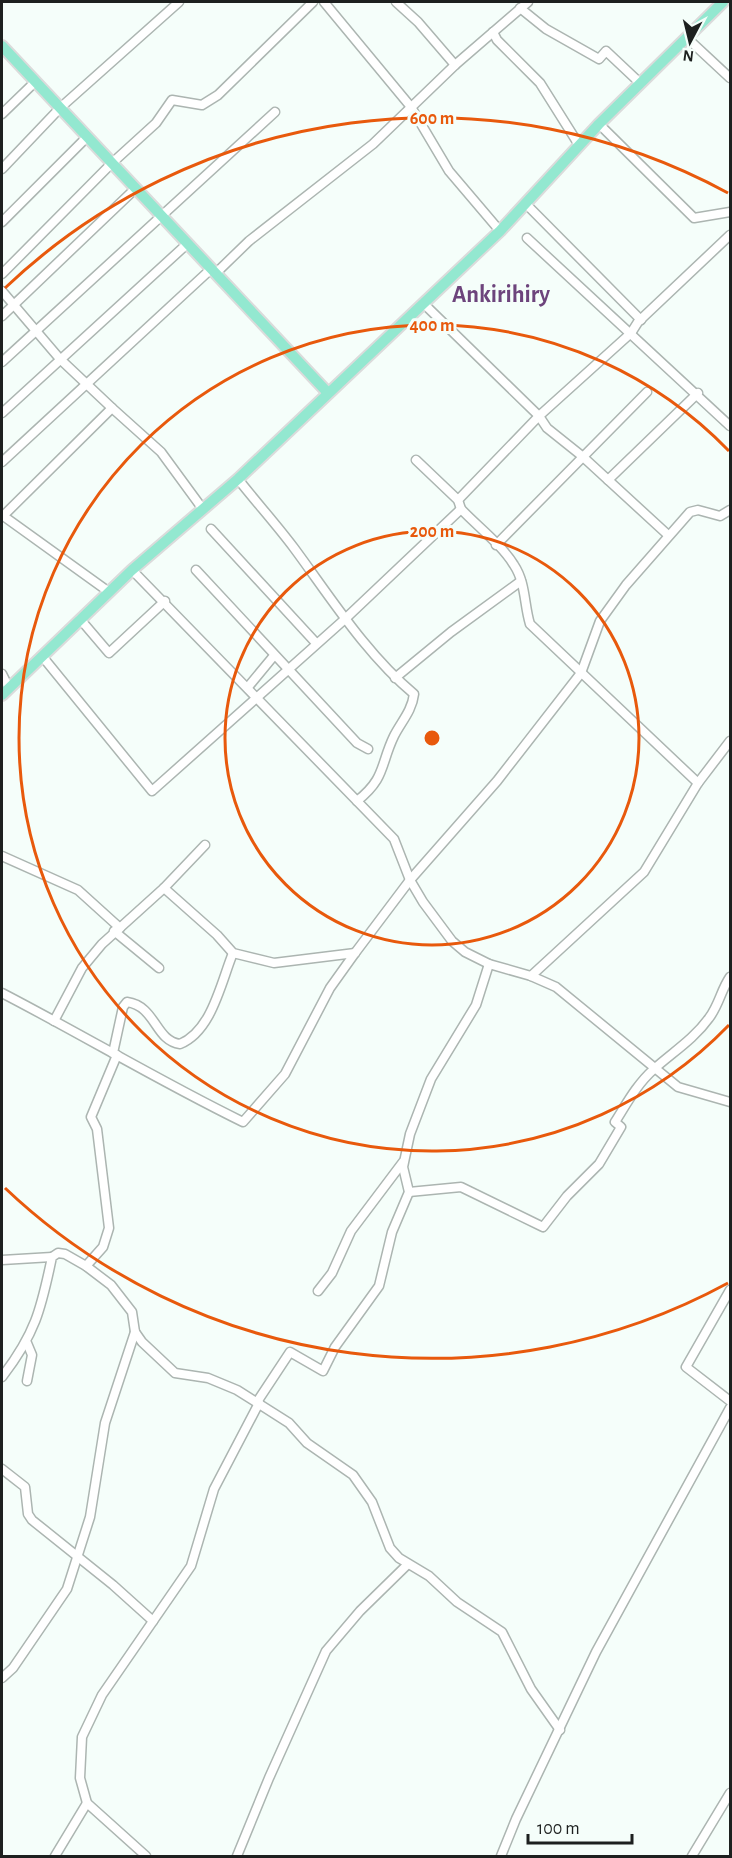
<svg xmlns="http://www.w3.org/2000/svg" width="732" height="1858" viewBox="0 0 732 1858" font-family="'Alegreya Sans',sans-serif">
  <rect width="100%" height="100%" fill="#f5fefa"/>
  <g fill="none" stroke-linecap="round" stroke-linejoin="round">
    <defs>
      <g id="minor">
        <polyline points="324,2 411,107 449,171 500,231"/>
        <polyline points="396,2 418,22 455,65"/>
        <polyline points="520,8 546,29 599,59 606,51 640,83"/>
        <polyline points="493,32 497,40 540,83 579,145"/>
        <polyline points="687,38 730,78"/>
        <polyline points="2,114 35,82"/>
        <polyline points="599,124 694,218 730,212"/>
        <polyline points="2,169 60,108 179,2"/>
        <polyline points="526,204 641,320"/>
        <polyline points="2,222 87,137"/>
        <polyline points="527,238 730,426"/>
        <polyline points="2,274 111,164 156,123 172,100 202,105 218,95 313,2"/>
        <polyline points="215,274 249,241 373,144 455,65 528,2"/>
        <polyline points="2,291 60,359 112,408"/>
        <polyline points="423,303 539,416 547,428 582,456 668,535"/>
        <polyline points="2,316 135,189"/>
        <polyline points="2,362 275,112"/>
        <polyline points="2,413 187,244"/>
        <path d="M416 460 458 500 461 509C478 527 501 544 514 565 526 583 524 605 530 624L698 783"/>
        <polyline points="2,462 211,269"/>
        <path d="M238 479C256 502 276 524 294 548 331 598 366 654 414 694 412 711 401 722 394 736 380 765 386 778 357 801"/>
        <polyline points="608,480 698,393"/>
        <polyline points="458,500 539,416 631,333 638,322 730,235"/>
        <polyline points="2,515 109,592"/>
        <polyline points="3,516 112,408 161,452 202,508"/>
        <polyline points="211,529 316,643"/>
        <polyline points="496,545 647,392"/>
        <polyline points="132,570 394,839 410,880 423,902 452,941 465,952 489,964 531,976 556,987 678,1087 730,1102"/>
        <polyline points="196,570 357,743 368,749"/>
        <polyline points="80,619 109,653 165,601"/>
        <polyline points="42,656 152,791 345,619 461,509"/>
        <polyline points="2,674 9,688"/>
        <polyline points="395,678 451,632 521,581"/>
        <polyline points="248,687 272,658"/>
        <polyline points="2,856 78,890 120,928"/>
        <polyline points="164,888 217,935 233,953 274,963 355,953"/>
        <polyline points="114,931 159,968"/>
        <polyline points="531,976 644,872 698,783 730,741"/>
        <path d="M2 993C83 1035 161 1082 243 1122L285 1074 330 988 355 953 410 880 497 781 581 673 600 621 626 585 690 512 698 510 720 516 730 510"/>
        <polyline points="54,1021 82,968 102,944 164,888 205,845"/>
        <path d="M113 1053 123 1007 127 1002C156 1006 155 1041 180 1044 212 1031 221 982 233 953"/>
        <path d="M409 1192 461 1187 543 1227 567 1196 599 1164 621 1127 615 1122C627 1103 637 1084 654 1069 673 1052 694 1039 709 1018 719 1005 721 990 730 977"/>
        <polyline points="2,1260 52,1257"/>
        <polyline points="86,1266 103,1247 109,1228 97,1129 91,1117 117,1055"/>
        <polyline points="730,1290 686,1367 730,1401"/>
        <polyline points="318,1291 332,1273 351,1231 403,1162"/>
        <polyline points="27,1343 32,1355 27,1381"/>
        <path d="M2 1377C35 1334 41 1310 52 1257L58 1253 65 1254 86 1266 111 1285 132 1312 135 1332 142 1342 175 1373 208 1378 237 1390 289 1423 307 1443 353 1475 372 1502 390 1548 399 1558 429 1576 457 1602 502 1632 531 1689 560 1730"/>
        <polyline points="257,1402 290,1352 323,1371 335,1347 379,1286 392,1232 409,1192 403,1167 410,1134 431,1079 476,1005 489,964"/>
        <polyline points="2,1469 25,1487 28,1514 32,1520 113,1585 153,1621"/>
        <polyline points="2,1678 13,1668 67,1589 90,1517 105,1423 135,1332"/>
        <polyline points="55,1856 87,1803"/>
        <polyline points="146,1856 87,1803 80,1778 82,1737 102,1695 191,1566 214,1489 259,1403"/>
        <polyline points="237,1856 269,1778 326,1651 360,1611 408,1564"/>
        <polyline points="501,1856 516,1819 596,1652 730,1408"/>
        <polyline points="692,1856 730,1793"/>
      </g>
      <g id="major">
        <polyline points="2,46 328,393"/>
        <polyline points="2,695 132,570 238,479 500,231 599,124 723,2"/>
      </g>
    </defs>
    <use href="#minor" stroke="#acb5b1" stroke-width="11"/>
    <use href="#major" stroke="#dbdbdb" stroke-width="14"/>
    <use href="#minor" stroke="#fff" stroke-width="8"/>
    <use href="#major" stroke="#93e8d0" stroke-width="10"/>
  </g>
  <g fill="none" stroke="#e8590c" stroke-width="3">
    <circle cx="432" cy="738" r="207"/>
    <path d="M729 1025A413 413 0 1 1 729 451"/>
    <path d="M728 1283A620 620 0 0 1 5 1188M5 288A620 620 0 0 1 728 193"/>
  </g>
  <g text-anchor="middle" stroke-width="6" stroke-linejoin="round" paint-order="stroke">
    <g font-size="24" font-weight="bold" fill="#6d447c" stroke="#f5fefa">
      <text x="501" y="302">Ankirihiry</text>
    </g>
  </g>
  <circle cx="432" cy="738" r="9" fill="#e8590c" stroke="#f5fefa" stroke-width="3"/>
  <g font-size="18" text-anchor="middle" font-weight="bold" fill="#e8590c" stroke="#f5fefa" stroke-width="6" stroke-linejoin="round" paint-order="stroke">
    <text x="432" y="124">600 m</text>
    <text x="432" y="331">400 m</text>
    <text x="432" y="537">200 m</text>
  </g>
  <rect width="732" height="1858" fill="none" stroke="#1d201f" stroke-width="6"/>
  <g transform="translate(690 42) rotate(187)" stroke="#f5fefa" stroke-width="4.5" paint-order="stroke">
  <path d="M0-4.5L10 22L0 15L-10 22Z" fill="#1d201f"/>
  <text y="-9" font-size="16" font-weight="bold" text-anchor="middle" fill="#1d201f">N</text>
  </g>
  <path d="M528 1834v9h104v-9" fill="none" stroke="#1d201f" stroke-width="3"/>
  <text x="537" y="1834" font-size="18" fill="#1d201f" stroke="#f5fefa" stroke-width="4.5" paint-order="stroke">100 m</text>
</svg>
